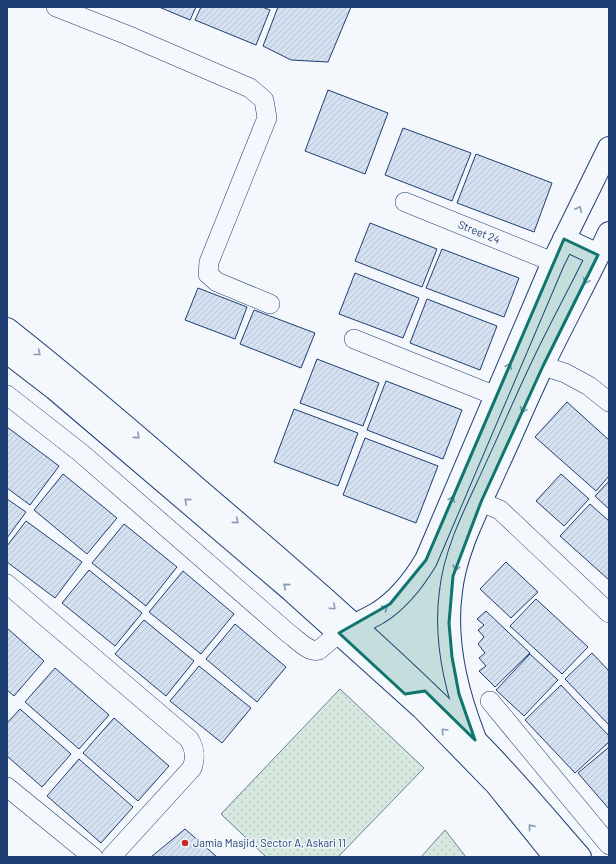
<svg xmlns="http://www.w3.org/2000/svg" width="616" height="864" viewBox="0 0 616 864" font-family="Barlow,sans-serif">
  <defs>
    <pattern id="park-dots" width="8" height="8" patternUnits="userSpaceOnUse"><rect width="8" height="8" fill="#d7e8df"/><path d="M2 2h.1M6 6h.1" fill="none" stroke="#b8c8c3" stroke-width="1.8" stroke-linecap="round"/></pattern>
    <pattern id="building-hatch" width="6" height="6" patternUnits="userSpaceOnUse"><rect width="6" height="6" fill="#d5e0f0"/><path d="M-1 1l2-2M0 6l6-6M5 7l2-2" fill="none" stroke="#b6c1d1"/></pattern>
  </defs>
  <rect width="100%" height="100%" fill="#f4f7fb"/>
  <g fill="url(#park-dots)" stroke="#687fa3">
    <polygon points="340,689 424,768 338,857 266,857 221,814"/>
    <polygon points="445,830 466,857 421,857"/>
  </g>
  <g fill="url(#building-hatch)" stroke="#1d3f73">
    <polygon points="159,7 196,7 190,20"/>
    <polygon points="201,7 262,7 270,10 256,45 195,20"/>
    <polygon points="278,7 351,7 328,62 291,60 263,46"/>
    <polygon points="328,90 388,113 365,174 305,151"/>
    <polygon points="403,128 471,153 452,201 385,175"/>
    <polygon points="476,154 552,183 534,232 457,203"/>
    <polygon points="370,223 437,249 422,287 355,261"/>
    <polygon points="442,249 519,278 504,317 426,288"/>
    <polygon points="355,273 419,298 403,338 339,314"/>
    <polygon points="198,288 247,307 235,339 185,320"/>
    <polygon points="427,299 497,326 480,370 410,343"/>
    <polygon points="254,310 315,333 301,368 240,344"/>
    <polygon points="317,359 379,383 363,426 300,403"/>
    <polygon points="386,381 462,410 443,459 367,430"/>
    <polygon points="567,402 609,440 609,476 596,491 535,437"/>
    <polygon points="294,409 358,433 338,486 274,462"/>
    <polygon points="7,427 59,466 30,505 7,488"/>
    <polygon points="365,438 438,466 416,523 343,495"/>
    <polygon points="63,474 117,518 87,554 34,510"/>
    <polygon points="561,474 589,499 564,526 536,501"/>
    <polygon points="609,481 609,509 595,496"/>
    <polygon points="7,499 26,512 7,538"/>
    <polygon points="590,504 609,521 609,580 560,536"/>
    <polygon points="26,521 82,562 55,598 7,562 7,546"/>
    <polygon points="124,524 177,567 146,606 92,563"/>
    <polygon points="506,562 538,592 511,618 480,589"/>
    <polygon points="89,570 142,613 115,646 62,603"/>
    <polygon points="183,571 234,614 201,654 149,612"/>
    <polygon points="536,599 588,647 562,674 510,626"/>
    <polygon points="486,611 530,653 495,687 479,671 486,666 479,658 485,653 478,644 484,637 478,630 484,625 477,619"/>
    <polygon points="144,620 194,661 166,696 115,654"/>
    <polygon points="235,624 286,667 257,702 206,659"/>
    <polygon points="7,628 44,661 14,696 7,690"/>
    <polygon points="592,653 609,671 609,725 565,679"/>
    <polygon points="530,654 558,680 524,716 496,690"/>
    <polygon points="199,666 251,708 222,743 170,701"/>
    <polygon points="55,668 109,715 79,749 25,702"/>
    <polygon points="561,685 609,736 609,742 575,773 525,720"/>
    <polygon points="20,709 71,754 42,787 7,756 7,723"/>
    <polygon points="114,718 169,766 138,801 83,753"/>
    <polygon points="609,747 609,809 578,773"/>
    <polygon points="79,759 133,807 101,843 47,796"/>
    <polygon points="185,829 217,857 151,857"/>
  </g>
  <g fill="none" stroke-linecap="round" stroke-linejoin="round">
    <defs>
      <g id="minor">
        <polyline points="56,7 127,35 250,88 264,100 267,118 209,262 208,274 217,282 270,304"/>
        <path id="s1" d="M405 202 553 262"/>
        <polyline points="354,339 496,396"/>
        <polyline points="543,366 565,373 589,386 609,402"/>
        <path d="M7 395 81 453 288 633C297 639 308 653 319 650L339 633"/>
        <polyline points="481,502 500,510 609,613"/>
        <path d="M7 584 189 739C195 749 196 757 192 768L111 857"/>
        <polyline points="490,701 609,845"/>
        <polyline points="7,787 93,857"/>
      </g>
      <g id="tertiary">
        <polyline points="564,239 598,255"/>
        <path d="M7 329C73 381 136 435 199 490 294 571 388 652 475 740 512 777 546 818 580 857"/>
        <polyline points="7,352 55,389 291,590 422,708 496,784 555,857"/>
        <path d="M342 632C354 625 366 620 378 613 399 600 414 580 426 560L553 262 609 148"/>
        <path d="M474 736C456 690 444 641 451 591 456 547 480 505 498 464 513 432 527 398 543 365 564 321 588 278 609 233"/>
      </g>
    </defs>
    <use href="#minor" stroke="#1d3f73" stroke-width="20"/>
    <use href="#tertiary" stroke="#1d3f73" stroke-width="24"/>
    <use href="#minor" stroke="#f4f7fb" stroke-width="19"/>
    <use href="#tertiary" stroke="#f4f7fb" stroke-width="22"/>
  </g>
  <defs><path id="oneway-chevron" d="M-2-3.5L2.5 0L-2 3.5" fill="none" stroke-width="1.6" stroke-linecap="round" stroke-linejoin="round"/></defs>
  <g stroke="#889bb7">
    <use href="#oneway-chevron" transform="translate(579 209) rotate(-64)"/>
    <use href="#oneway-chevron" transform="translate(586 281) rotate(117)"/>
    <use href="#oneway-chevron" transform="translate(38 353) rotate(39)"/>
    <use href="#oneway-chevron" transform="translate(509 366) rotate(-67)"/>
    <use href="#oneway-chevron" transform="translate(523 410) rotate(114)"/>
    <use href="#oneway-chevron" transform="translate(137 436) rotate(41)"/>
    <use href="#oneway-chevron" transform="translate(452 499) rotate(-67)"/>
    <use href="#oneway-chevron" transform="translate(187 501) rotate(-140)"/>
    <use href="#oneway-chevron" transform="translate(236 521) rotate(41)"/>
    <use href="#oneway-chevron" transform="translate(456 568) rotate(106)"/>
    <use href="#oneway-chevron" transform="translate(286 586) rotate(-139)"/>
    <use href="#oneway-chevron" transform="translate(333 607) rotate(43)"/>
    <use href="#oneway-chevron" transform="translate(385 608) rotate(-36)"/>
    <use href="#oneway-chevron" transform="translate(444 731) rotate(-134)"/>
    <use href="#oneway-chevron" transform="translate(531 827) rotate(-129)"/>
  </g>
  <path fill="#0f766e" fill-opacity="0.2" stroke="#0f766e" stroke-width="3" stroke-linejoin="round" d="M564 239 598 255 543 366 481 502 453 576 449 623 452 657 459 694 475 740 425 691 405 694 339 633 390 604 426 560Z"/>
  <circle fill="#c62828" stroke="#f4f7fb" stroke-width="1.5" cx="185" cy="843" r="4"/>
  <g text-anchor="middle" stroke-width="3" stroke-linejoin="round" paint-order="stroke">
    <g font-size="11" fill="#1d3f73" stroke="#f4f7fb">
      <text dy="4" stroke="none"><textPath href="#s1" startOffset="80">Street 24</textPath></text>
    </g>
    <g font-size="11" fill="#1d3f73" stroke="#f4f7fb" text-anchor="start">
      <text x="193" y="847">Jamia Masjid. Sector A, Askari 11</text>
    </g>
  </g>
  <rect width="616" height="864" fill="none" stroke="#1d3f73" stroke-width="16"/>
</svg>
